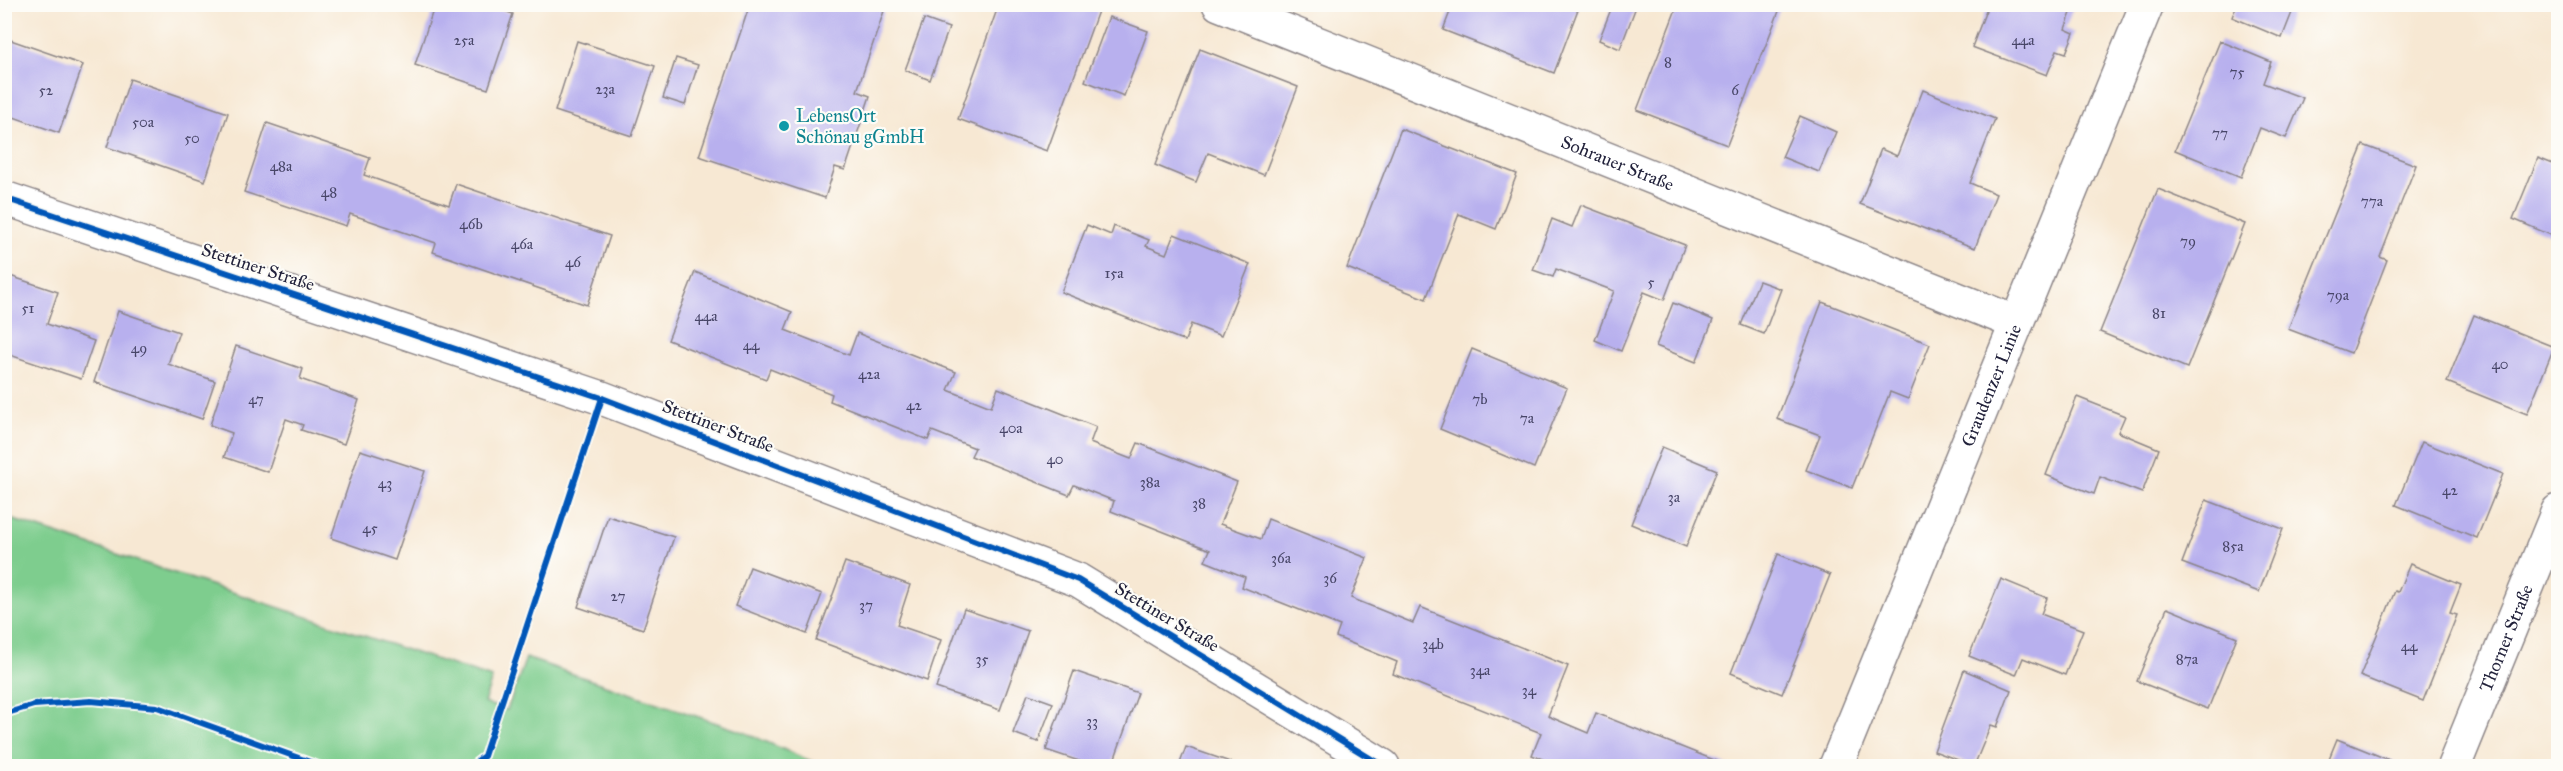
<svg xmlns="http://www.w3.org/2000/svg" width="2563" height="771" viewBox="0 0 2563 771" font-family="'IM FELL Great Primer',serif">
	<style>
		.green { fill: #7ecd8e; stroke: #507864; stroke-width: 1.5 }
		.building { fill: #b8b0ee }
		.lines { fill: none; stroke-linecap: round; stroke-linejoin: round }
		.minor-casing { stroke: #8c8587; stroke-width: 36 }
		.minor { stroke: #fff; stroke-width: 33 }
		.cycleway-casing { stroke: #fdfcf7; stroke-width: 10 }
		.cycleway { stroke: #0057b8; stroke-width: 6 }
		.culture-dot { fill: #0f9aa8; stroke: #fdfcf7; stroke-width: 2 }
		.labels { text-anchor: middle; stroke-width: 4.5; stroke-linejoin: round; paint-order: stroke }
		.number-label { font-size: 15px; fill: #484668 }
		.culture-label { font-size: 18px; fill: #0d838f; stroke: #fdfcf7; text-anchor: start }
		.street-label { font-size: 18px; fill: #22223b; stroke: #fdfcf7 }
	</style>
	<rect width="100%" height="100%" fill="#fdfcf7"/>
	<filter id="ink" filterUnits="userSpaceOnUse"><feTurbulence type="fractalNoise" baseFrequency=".0167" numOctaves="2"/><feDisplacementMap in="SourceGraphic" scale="12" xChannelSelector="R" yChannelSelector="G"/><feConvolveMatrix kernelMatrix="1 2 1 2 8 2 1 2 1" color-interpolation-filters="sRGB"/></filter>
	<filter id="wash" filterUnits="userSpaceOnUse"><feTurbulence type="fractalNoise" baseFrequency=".008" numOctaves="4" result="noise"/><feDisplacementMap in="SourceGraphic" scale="24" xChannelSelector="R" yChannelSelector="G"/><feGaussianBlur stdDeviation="1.35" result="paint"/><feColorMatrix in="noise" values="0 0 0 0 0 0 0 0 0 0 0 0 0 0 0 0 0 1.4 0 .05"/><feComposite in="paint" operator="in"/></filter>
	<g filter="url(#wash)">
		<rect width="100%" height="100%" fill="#f7e8d3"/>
		<path class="green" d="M5,517L492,678L484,703L507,710L526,658L746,733L822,766H5Z"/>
		<g id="blocks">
			<g class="building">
				<path d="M435,4H484L513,14L488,89L415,65Z"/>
				<path d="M750,4H866L884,11L857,91L870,96L845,170L835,167L825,198L699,156Z"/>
				<path d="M999,4H1079L1098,11L1047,151L958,119Z"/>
				<path d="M1453,4H1580L1554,73L1443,30Z"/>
				<path d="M1613,4H1637L1620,49L1599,40Z"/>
				<path d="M1678,4L1781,6L1727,145L1637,110Z"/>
				<path d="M2237,4H2279L2293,10L2282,38L2232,17Z"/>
				<path d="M1988,5H2074L2065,29L2074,33L2066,53L2057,50L2047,75L1972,47Z"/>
				<path d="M1109,17L1148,31L1124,96L1085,81Z"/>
				<path d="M924,19L949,28L930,80L905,70Z"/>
				<path d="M5,38L83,65L59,133L5,114Z"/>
				<path d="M577,41L655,66L632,136L555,111Z"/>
				<path d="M2220,41L2271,62L2263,83L2303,98L2286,138L2260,128L2241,177L2175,150Z"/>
				<path d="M1200,49L1298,87L1264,175L1208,153L1196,182L1155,165Z"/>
				<path d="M676,58L698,65L685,105L663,98Z"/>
				<path d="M130,79L228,113L205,181L107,147Z"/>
				<path d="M1923,90L1995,119L1970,183L1996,194L1975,248L1860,204L1881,149L1897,156Z"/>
				<path d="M1800,116L1836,132L1819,172L1782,157Z"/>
				<path d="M267,123L370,158L364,175L449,205L456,184L610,236L587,305L433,252L436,243L350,214L346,226L244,192Z"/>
				<path d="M1401,129L1517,174L1496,229L1459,214L1426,299L1347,268Z"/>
				<path d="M2363,145L2416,165L2380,257L2387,260L2351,353L2288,329Z"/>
				<path d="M2538,158L2558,166V238L2513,219Z"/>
				<path d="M2158,189L2245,224L2187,368L2100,332Z"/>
				<path d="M1581,205L1685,245L1664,300L1644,292L1621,351L1595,340L1614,291L1556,269L1553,277L1533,270L1552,219L1572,227Z"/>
				<path d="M1087,225L1111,235L1114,226L1149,240L1146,246L1166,254L1174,234L1250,264L1221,336L1191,324L1185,341L1061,292Z"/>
				<path d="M695,272L792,312L785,330L849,355L857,333L956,372L948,390L991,407L998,388L1096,427L1090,443L1131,459L1138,443L1237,482L1220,524L1261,539L1268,519L1367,558L1351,598L1413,623L1420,607L1568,666L1548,716L1588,733L1596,713L1729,766H1560L1532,755L1541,733L1393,674L1397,662L1336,637L1340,626L1242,587L1245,577L1205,561L1210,550L1111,511L1114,501L1074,485L1069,495L971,456L975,448L932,431L928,440L830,401L832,394L770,369L766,379L668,340Z"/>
				<path d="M4,274L58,292L47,324L94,341L81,379L4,353Z"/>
				<path d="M1759,281L1781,289L1764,334L1741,325Z"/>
				<path d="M1822,302L1930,344L1908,399L1890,392L1852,488L1806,470L1820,435L1777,419Z"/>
				<path d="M1673,303L1713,320L1696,362L1656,346Z"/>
				<path d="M118,311L179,332L168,364L215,381L202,419L94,382Z"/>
				<path d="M2474,315L2554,347L2527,414L2447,382Z"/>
				<path d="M236,346L303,369L300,379L359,400L344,444L301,430L303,425L286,419L268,472L224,457L232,433L210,425Z"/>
				<path d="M1472,349L1567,388L1534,468L1440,429Z"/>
				<path d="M2077,397L2125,416L2118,432L2159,449L2142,493L2100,477L2094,494L2046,475Z"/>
				<path d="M2422,442L2503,474L2477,538L2396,505Z"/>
				<path d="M1662,447L1717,470L1686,547L1631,524Z"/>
				<path d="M360,450L425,471L395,560L331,538Z"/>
				<path d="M2206,500L2283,529L2259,592L2182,563Z"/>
				<path d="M608,516L674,537L643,629L578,607Z"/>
				<path d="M1778,554L1830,575L1782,694L1731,673Z"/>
				<path d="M845,562L910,585L897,625L941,640L927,681L816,640Z"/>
				<path d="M2410,564L2461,585L2450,613L2457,615L2423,701L2360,676L2395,591L2398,592Z"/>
				<path d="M750,567L822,594L807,634L735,606Z"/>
				<path d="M2001,579L2047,598L2041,614L2083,630L2065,675L2023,658L2016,675L1969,656Z"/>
				<path d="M2167,608L2237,637L2208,709L2137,681Z"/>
				<path d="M964,609L1028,631L1000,710L936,688Z"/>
				<path d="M1964,670L2011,690L1997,727L1991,725L1974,766L1934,751Z"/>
				<path d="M1074,671L1138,693L1112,766H1094L1046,750Z"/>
				<path d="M1028,694L1053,703L1038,742L1013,733Z"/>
				<path d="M2337,739L2399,764L2398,766H2326Z"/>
				<path d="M1186,747L1242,766H1179Z"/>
			</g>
		</g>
	</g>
	<g filter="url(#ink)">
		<use href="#blocks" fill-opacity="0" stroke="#8c8587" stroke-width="1.5"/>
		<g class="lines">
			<defs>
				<g id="minor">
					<path id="s1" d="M1219,4L2017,323"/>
					<path d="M4,198L602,398L1078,580L1383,766"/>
					<path id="s2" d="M1836,766L2147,4"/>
					<path id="s3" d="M2454,766L2558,511"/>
				</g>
			</defs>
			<use href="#minor" class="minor-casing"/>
			<use href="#minor" class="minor"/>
			<defs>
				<g id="cycleway">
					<path d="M4,198L602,398L1078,580L1383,766"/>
					<path d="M4,714L34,705L91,701L157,707L321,766"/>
					<path d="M471,766L484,756L602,398"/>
				</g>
			</defs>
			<use href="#cycleway" class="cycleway-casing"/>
			<use href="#cycleway" class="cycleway"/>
		</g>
	</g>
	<circle class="culture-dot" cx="784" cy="126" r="6"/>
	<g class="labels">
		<g class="number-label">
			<text x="464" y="45">25a</text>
			<text x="2023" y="45">44a</text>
			<text x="1668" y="67">8</text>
			<text x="2237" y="77">75</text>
			<text x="605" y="94">23a</text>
			<text x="46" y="95">52</text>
			<text x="1735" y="95">6</text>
			<text x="143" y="127">50a</text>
			<text x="2220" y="138">77</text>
			<text x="192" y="143">50</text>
			<text x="281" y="171">48a</text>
			<text x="329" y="197">48</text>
			<text x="2372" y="206">77a</text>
			<text x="471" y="229">46b</text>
			<text x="2188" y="246">79</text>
			<text x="522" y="249">46a</text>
			<text x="573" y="267">46</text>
			<text x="1114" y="278">15a</text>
			<text x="1651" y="287">5</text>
			<text x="2338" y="300">79a</text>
			<text x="28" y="313">51</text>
			<text x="2159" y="318">81</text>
			<text x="706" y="321">44a</text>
			<text x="751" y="350">44</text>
			<text x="139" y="353">49</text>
			<text x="2500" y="369">40</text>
			<text x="869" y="379">42a</text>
			<text x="256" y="404">47</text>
			<text x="1480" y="404">7b</text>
			<text x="914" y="410">42</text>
			<text x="1527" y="423">7a</text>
			<text x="1011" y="433">40a</text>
			<text x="1055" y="464">40</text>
			<text x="1150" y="487">38a</text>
			<text x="385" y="488">43</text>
			<text x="2450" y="495">42</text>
			<text x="1674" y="502">3a</text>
			<text x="1199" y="508">38</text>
			<text x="370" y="533">45</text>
			<text x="2233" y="551">85a</text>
			<text x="1281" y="563">36a</text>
			<text x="1330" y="583">36</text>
			<text x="618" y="601">27</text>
			<text x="866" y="610">37</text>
			<text x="1433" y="649">34b</text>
			<text x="2409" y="651">44</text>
			<text x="982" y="664">35</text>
			<text x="2187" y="664">87a</text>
			<text x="1480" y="675">34a</text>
			<text x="1529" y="695">34</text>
			<text x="1092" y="726">33</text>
		</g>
		<g class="culture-label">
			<text x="796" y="122">LebensOrt<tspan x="796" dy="21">Schönau gGmbH</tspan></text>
		</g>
		<g class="street-label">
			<text dy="6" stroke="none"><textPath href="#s1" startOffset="429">Sohrauer Straße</textPath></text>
			<text transform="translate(258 267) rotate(18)" y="6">Stettiner Straße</text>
			<text dy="6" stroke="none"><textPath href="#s2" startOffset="411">Graudenzer Linie</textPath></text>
			<text transform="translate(718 426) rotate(21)" y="6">Stettiner Straße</text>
			<text transform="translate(1167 617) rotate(31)" y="6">Stettiner Straße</text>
			<text dy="6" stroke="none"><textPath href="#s3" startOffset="138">Thorner Straße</textPath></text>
		</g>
	</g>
	<rect width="2563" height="771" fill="none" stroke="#fdfcf7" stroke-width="24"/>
</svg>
